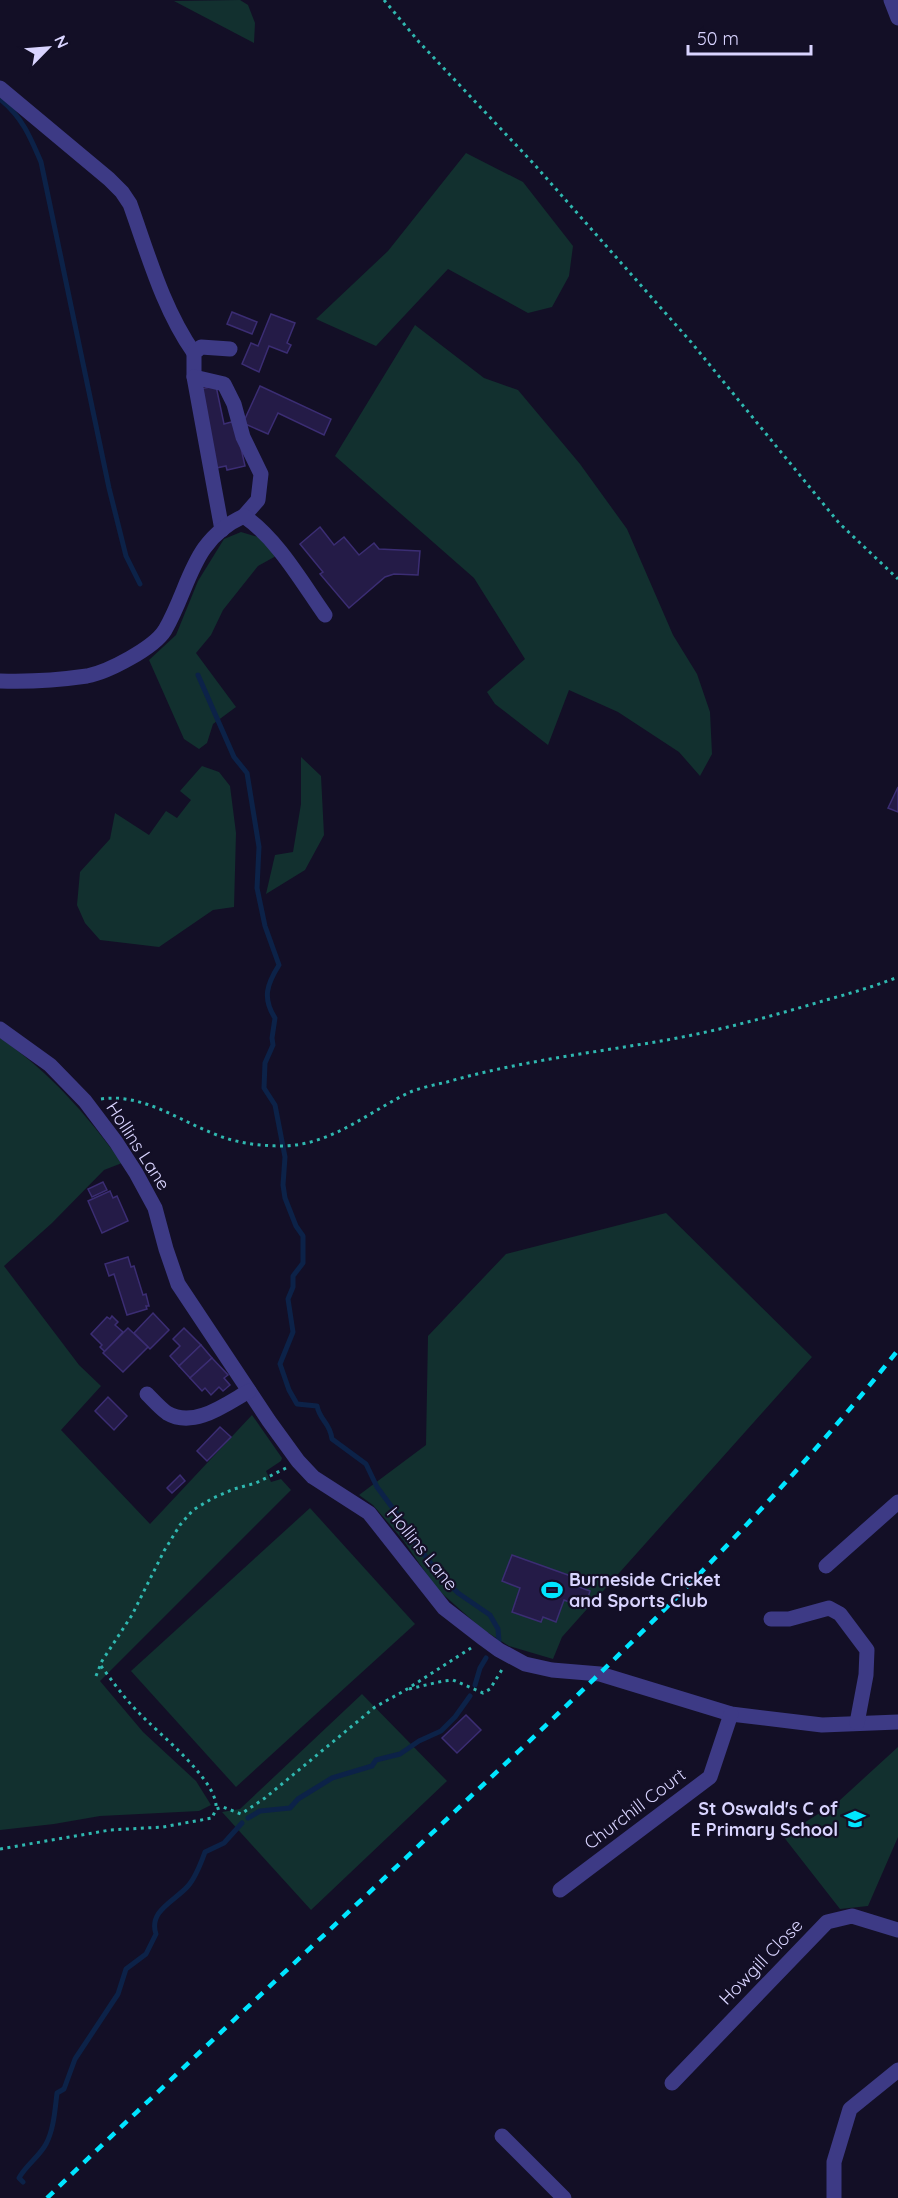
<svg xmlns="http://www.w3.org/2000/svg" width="898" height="2198" viewBox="0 0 898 2198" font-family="Quicksand,sans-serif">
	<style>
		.green { fill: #12302f }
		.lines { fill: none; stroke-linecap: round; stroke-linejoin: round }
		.stream { stroke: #0c2248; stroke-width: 5 }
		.building { fill: #241b47; stroke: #3b2d73; stroke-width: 1.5 }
		.path { stroke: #2fb8b0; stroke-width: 3; stroke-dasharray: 3 4.5; stroke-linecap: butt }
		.minor { stroke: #3d3a85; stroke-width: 15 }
		.rail { stroke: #00e5ff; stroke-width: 4.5; stroke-dasharray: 9 8; stroke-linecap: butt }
		.labels { text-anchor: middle; stroke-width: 4.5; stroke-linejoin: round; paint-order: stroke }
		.street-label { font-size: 18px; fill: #d9d4ff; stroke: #130f26 }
		.poi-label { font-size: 18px; font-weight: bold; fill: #d9d4ff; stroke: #130f26; text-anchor: start }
	</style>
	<rect width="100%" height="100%" fill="#130f26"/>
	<g class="green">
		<path d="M240,0L248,5L255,23L254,43L174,1Z"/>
		<path d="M466,153L523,182L573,246L569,276L552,307L528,313L448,269L376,346L316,319L388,251Z"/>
		<path d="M415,325L484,378L518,390L580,464L627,529L673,635L697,674L710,712L712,754L700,776L679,752L618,712L569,690L548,745L495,704L487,692L525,659L474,578L335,456Z"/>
		<path d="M241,532L258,537L276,556L258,566L223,610L211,635L196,653L236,707L213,724L207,743L199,749L184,739L149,660L176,635L198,581L224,539Z"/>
		<path d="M301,757L321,776L324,835L305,870L266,894L275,855L293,852L301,804Z"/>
		<path d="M202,766L219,772L230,786L236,833L234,907L213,910L159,947L100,940L85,923L77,905L80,872L110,839L115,813L149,835L166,811L177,818L191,800L180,791Z"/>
		<path d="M0,1038C49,1071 87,1115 122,1163L104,1170L52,1223L4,1266L79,1365L101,1386L61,1430L150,1524L252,1415L282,1458L281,1461L266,1471L271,1482L281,1479L291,1490L100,1681L143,1732L196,1781L211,1805L199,1811L100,1816L54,1824L0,1830Z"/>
		<path d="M666,1213L812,1357L562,1637L553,1659L509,1646L482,1629L437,1589L403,1540L373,1505L359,1495L426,1445L428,1336L506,1254Z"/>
		<path d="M310,1508L415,1624L236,1787L131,1671Z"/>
		<path d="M362,1694L447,1781L311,1910L222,1812L240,1809Z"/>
		<path d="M898,1747V1837L868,1906L840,1909L783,1836L839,1801Z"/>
	</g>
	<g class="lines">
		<g class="stream">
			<path d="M0,99C22,117 30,136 41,162L109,488L126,556L140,584"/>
			<path d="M198,675L234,757L247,773L259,847L257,888L265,926L279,965C267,984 262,998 275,1018L272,1038L273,1045L265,1063L264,1088L275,1105L285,1157L283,1185L285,1198L296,1226L303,1236V1263L293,1276V1287L288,1299L293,1332L280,1364L289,1390L297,1404L317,1406C320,1421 330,1422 332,1439L366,1464L377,1487L409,1530L413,1540L440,1575L458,1593L490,1615L498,1629L499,1641"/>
			<path d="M475,1685L480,1668L486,1658"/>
			<path d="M248,1818L260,1811L290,1808L298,1799L332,1778L372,1766L376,1760L400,1754L419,1741L441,1731L455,1717L470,1696"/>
			<path d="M23,2182L19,2178C26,2165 39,2157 46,2144C54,2129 55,2109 57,2093L64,2089L75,2059L118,1994L126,1969L146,1954L156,1934C148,1911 175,1901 188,1886C196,1877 201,1863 205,1852L224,1843L242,1823"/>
		</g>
	</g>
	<g class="building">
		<path d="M232,312L257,322L252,334L227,324Z"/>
		<path d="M271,314L295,323L287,343L291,345L287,353L269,346L259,372L242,364L251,343L258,346Z"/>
		<path d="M216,386L224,424L235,421L245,466L227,470L226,466L216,468L199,389Z"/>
		<path d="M260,386L331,419L324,435L278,413L268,434L243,423Z"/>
		<path d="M320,527L334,545L344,537L359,555L374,543L379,549L420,551L418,575L394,574L385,577L349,608L320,574L323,572L300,544Z"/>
		<path d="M898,787V812L888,808Z"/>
		<path d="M103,1182L107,1190L92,1197L88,1189Z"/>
		<path d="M110,1191L113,1198L117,1196L128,1221L102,1233L88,1201Z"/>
		<path d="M128,1257L131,1267L134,1266L143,1295L146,1294L149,1306H146L147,1309L127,1315L114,1274L109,1276L105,1264Z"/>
		<path d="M153,1313L169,1330L150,1349L134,1333Z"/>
		<path d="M112,1316L118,1322L115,1325L123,1332L105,1352L100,1347L102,1345L91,1334L107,1317L110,1319Z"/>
		<path d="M128,1328L148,1347L123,1372L103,1353Z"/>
		<path d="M184,1328L201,1345L179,1366L170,1356L180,1346L173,1339Z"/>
		<path d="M201,1345L212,1358L190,1378L179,1366Z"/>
		<path d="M212,1358L228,1375L224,1378L230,1385L223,1391L219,1387L211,1395L205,1388L202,1391L190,1378Z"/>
		<path d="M108,1397L127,1416L114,1430L95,1411Z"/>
		<path d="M220,1427L231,1437L207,1461L197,1451Z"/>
		<path d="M180,1475L185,1481L172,1493L167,1488Z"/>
		<path d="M512,1555L582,1580L579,1587L590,1591L585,1608L564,1600L556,1622L543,1617L541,1622L512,1612L520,1588L502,1581Z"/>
		<path d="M466,1715L481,1730L457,1753L442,1738Z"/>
	</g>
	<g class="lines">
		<g class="path">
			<path d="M384,0L419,42L533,163L691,342L839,523L898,579"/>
			<path d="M101,1099C141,1093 177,1119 212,1133C235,1143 259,1146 283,1146C331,1145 367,1113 408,1093C419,1088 434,1085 447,1082C516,1062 590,1053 661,1041C713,1032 765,1018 816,1003C843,995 871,988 898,977"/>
			<path d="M101,1666C113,1682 125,1699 139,1713C158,1733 219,1781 216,1809"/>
			<path d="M96,1676L102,1661L132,1615L164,1551L180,1525L193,1510L213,1498L234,1489L256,1483L286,1468"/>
			<path d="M409,1689L443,1681L453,1680L483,1693L490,1689L503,1668"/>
			<path d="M0,1849L110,1830L163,1827L212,1818L216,1809L223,1807L241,1814L265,1798L375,1707L404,1691L471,1648"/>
		</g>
		<g class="minor">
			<path d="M891,0L898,18"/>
			<path d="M0,88L109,179L122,192L130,204C148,254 163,309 194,353"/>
			<path d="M194,377V353L201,347L230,349"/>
			<path d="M222,530L194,377L224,384L234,404L243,437L261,474L258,500L244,516"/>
			<path d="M0,681C28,682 59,680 87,676C108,672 154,648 165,630C191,585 191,540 244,516C278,540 301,581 325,615"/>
			<path d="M0,1029L50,1065L85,1101L116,1142L136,1173L155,1208L166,1249L178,1284L269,1421L298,1461L313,1477L369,1513L444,1608L484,1639L499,1650L525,1664L552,1670L600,1674L731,1714L822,1725L898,1722"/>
			<path d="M147,1394C153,1400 160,1408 167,1413C194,1429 226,1404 249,1391"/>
			<path d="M826,1566L898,1502"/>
			<path d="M771,1619H789L829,1608L840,1614L867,1650L866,1675L857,1723"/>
			<path d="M560,1890L710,1777L731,1714"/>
			<path d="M672,2083L827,1922L852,1916L898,1930"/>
			<path d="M502,2136L564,2198"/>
			<path d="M834,2198V2162L850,2109L898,2070"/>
		</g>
		<path class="rail" d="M47,2198C186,2064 328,1932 468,1799C619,1657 769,1513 898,1350"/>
	</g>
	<defs>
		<symbol id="stadium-bare" viewBox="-9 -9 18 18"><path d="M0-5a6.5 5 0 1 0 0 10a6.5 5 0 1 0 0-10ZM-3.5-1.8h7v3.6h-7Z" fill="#00e5ff" stroke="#130f26" stroke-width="2.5" paint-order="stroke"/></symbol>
		<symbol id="school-bare" viewBox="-9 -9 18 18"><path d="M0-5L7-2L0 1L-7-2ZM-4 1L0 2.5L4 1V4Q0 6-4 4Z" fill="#00e5ff" stroke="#130f26" stroke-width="2.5" paint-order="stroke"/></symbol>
	</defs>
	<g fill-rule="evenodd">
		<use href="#stadium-bare" x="537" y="1575" width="30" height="30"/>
		<use href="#school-bare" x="840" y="1804" width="30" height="30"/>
	</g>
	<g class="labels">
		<g class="street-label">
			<text transform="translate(138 1146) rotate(57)" y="6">Hollins Lane</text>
			<text transform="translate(422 1549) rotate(51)" y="6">Hollins Lane</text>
			<text transform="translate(635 1809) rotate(-37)" y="6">Churchill Court</text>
			<text transform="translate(761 1962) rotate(-46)" y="6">Howgill Close</text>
		</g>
		<g class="poi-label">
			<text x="569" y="1586">Burneside Cricket<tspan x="569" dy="21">and Sports Club</tspan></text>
			<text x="838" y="1815" text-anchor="end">St Oswald's C of<tspan x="838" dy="21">E Primary School</tspan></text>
		</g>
	</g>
	<g transform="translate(48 48) rotate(65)" stroke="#130f26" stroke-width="4.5" paint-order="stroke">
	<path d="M0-4.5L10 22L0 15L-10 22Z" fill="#d9d4ff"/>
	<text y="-9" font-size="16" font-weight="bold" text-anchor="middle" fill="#d9d4ff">N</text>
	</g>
	<path d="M688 45v9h123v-9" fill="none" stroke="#d9d4ff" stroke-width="3"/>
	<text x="697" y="45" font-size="18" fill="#d9d4ff" stroke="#130f26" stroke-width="4.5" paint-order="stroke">50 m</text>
</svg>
